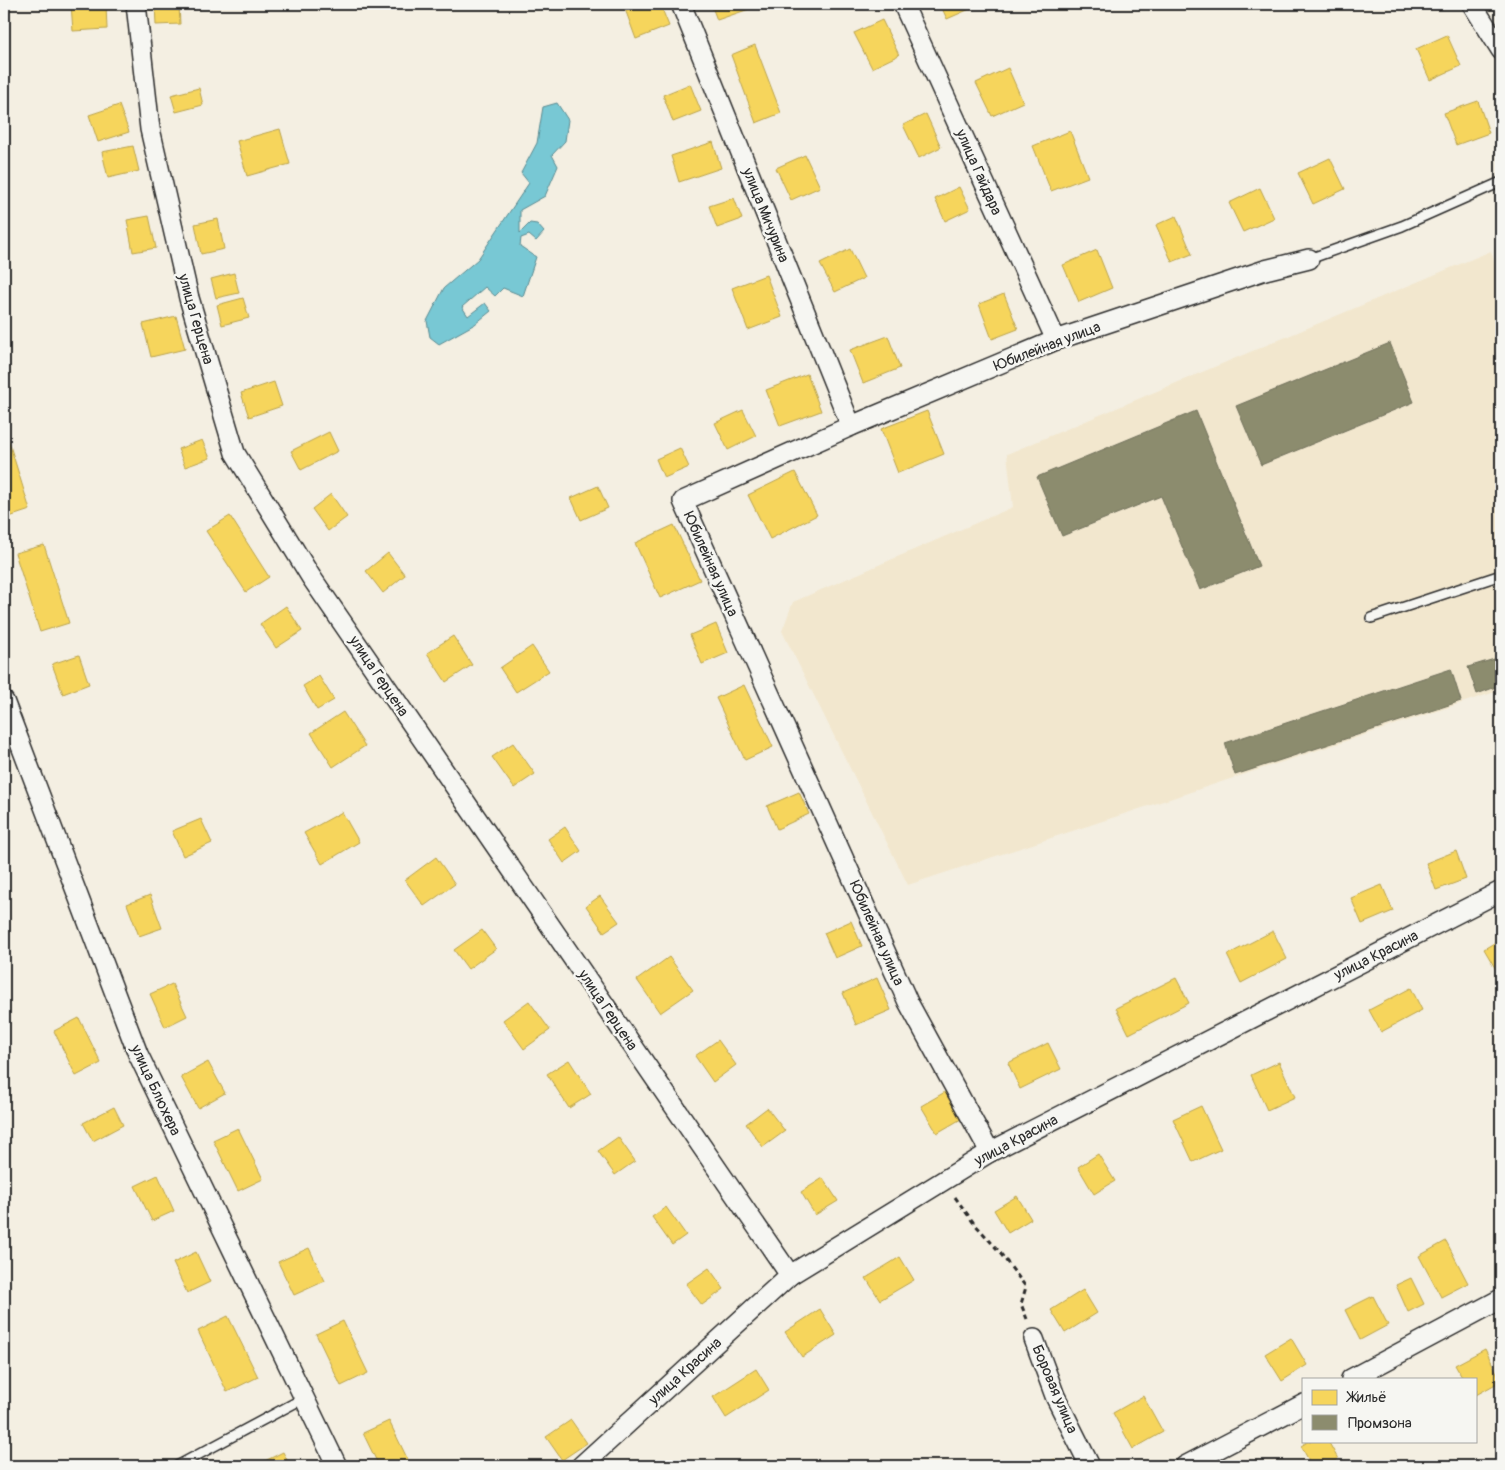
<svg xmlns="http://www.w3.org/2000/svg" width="1505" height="1470" viewBox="0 0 1505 1470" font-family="Pangolin,sans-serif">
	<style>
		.built { fill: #f2e7ce }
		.water { fill: #78c8d4; stroke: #598990 }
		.homes { fill: #f6d55c; stroke: #b9a24d }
		.industry { fill: #8c8c6e; stroke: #6f6f5a }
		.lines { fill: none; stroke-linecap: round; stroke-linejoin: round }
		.service-casing { stroke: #2b2b2b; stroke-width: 12 }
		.minor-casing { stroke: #2b2b2b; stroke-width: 22 }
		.path { stroke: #2b2b2b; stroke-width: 3; stroke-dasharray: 5 4; stroke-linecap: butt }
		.service { stroke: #f6f6f2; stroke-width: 9 }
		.minor { stroke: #f6f6f2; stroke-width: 19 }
		.labels { text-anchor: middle; stroke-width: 5; stroke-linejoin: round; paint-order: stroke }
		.street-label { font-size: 15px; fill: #2b2b2b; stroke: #f6f6f2 }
	</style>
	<rect width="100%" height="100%" fill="#f4efe2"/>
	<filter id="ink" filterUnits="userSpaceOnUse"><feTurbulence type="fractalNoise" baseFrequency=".02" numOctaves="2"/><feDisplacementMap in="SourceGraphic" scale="10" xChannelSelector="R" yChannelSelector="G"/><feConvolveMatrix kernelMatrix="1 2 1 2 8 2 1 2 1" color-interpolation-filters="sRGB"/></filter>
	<g filter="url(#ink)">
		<path class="built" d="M1491,251L1501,283V690L908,885L782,631L793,602L1013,507L1007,454Z"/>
		<path class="water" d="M557,103L568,120L565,141L552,155L558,166L545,196L520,210V233L530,223L537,224L544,232L536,241L529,235L521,238L520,246L536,257L523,296L503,288L495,296L485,287L462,307L468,316L485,303L491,311L475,324L439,344L430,337L427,321L444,288L478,259L529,183L521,173L537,143L543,107Z"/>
		<g class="homes">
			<path d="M71,4H106L107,29L73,31Z"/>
			<path d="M155,4H179L180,24L156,25Z"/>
			<path d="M638,4H660L669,26L636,39L625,9Z"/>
			<path d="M711,4H758V6L717,20Z"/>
			<path d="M940,4H981L947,19Z"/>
			<path d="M882,20L899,55L872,68L854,33Z"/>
			<path d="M1447,35L1461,66L1430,80L1416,49Z"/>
			<path d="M755,45L781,113L756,123L731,55Z"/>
			<path d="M1008,68L1023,102L992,116L976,83Z"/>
			<path d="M690,84L701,111L673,122L663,95Z"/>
			<path d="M199,88L203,105L176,112L171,95Z"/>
			<path d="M1478,101L1489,133L1456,145L1444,113Z"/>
			<path d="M119,105L129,132L98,142L89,115Z"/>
			<path d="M926,114L941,147L919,158L903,125Z"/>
			<path d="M280,129L290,164L247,176L237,141Z"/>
			<path d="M1070,131L1088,177L1051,191L1033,146Z"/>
			<path d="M713,142L721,168L679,182L671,156Z"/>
			<path d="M133,146L139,171L108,178L102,152Z"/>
			<path d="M805,155L820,187L791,200L776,168Z"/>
			<path d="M1330,158L1345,189L1313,204L1298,173Z"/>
			<path d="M959,187L970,209L945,221L935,199Z"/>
			<path d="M1260,188L1274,218L1243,232L1229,203Z"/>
			<path d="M734,198L742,219L717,228L709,206Z"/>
			<path d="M149,216L156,248L133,252L127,220Z"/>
			<path d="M1176,216L1192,254L1172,262L1156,225Z"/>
			<path d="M218,219L224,249L201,254L195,224Z"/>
			<path d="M850,249L864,278L835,292L820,264Z"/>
			<path d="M1097,250L1112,288L1079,302L1063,265Z"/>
			<path d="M234,273L239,293L216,298L211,279Z"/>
			<path d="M766,275L782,317L748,330L732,288Z"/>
			<path d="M1004,294L1018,329L992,339L979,304Z"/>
			<path d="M243,298L249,318L222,325L217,305Z"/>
			<path d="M176,316L185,349L151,357L143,324Z"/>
			<path d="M888,336L900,368L863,383L850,350Z"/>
			<path d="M807,374L821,411L780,426L766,390Z"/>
			<path d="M274,382L282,406L249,417L241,393Z"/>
			<path d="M743,410L756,436L728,450L715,423Z"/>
			<path d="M927,411L944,454L898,473L881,429Z"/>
			<path d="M329,432L338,451L301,470L291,451Z"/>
			<path d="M8,439L30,510L6,518L4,512V440Z"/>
			<path d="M202,440L210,458L185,467L178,449Z"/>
			<path d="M680,448L689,467L664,478L656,459Z"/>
			<path d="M795,472L817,515L770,539L748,495Z"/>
			<path d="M598,486L608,508L581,520L571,498Z"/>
			<path d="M331,494L347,517L328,531L312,509Z"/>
			<path d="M230,516L269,577L246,592L206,531Z"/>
			<path d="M674,525L700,580L660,598L635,543Z"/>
			<path d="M44,545L69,623L40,632L15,553Z"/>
			<path d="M388,553L405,575L383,593L366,571Z"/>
			<path d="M286,606L302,631L276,648L260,624Z"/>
			<path d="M716,624L728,653L702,664L690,635Z"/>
			<path d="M453,636L472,665L446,682L427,653Z"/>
			<path d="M532,646L549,671L516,692L500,668Z"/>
			<path d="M79,655L89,684L63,694L52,664Z"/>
			<path d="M319,676L334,700L317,710L303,686Z"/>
			<path d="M744,685L773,747L745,760L716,698Z"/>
			<path d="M343,712L365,746L333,767L311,733Z"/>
			<path d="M513,743L535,774L514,788L492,757Z"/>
			<path d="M799,792L809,814L777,829L767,806Z"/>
			<path d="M342,812L359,842L322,864L304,833Z"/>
			<path d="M201,819L212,843L183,856L172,831Z"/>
			<path d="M565,827L581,851L564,863L548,839Z"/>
			<path d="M1456,851L1466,879L1436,890L1426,863Z"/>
			<path d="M436,857L455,884L424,906L405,880Z"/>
			<path d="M1382,885L1393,911L1362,924L1351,898Z"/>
			<path d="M150,895L162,928L139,936L127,904Z"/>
			<path d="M600,896L619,922L604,932L586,906Z"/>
			<path d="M851,921L862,946L835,958L824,933Z"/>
			<path d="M482,930L496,949L468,969L454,950Z"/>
			<path d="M1273,931L1287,959L1241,983L1227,955Z"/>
			<path d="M1501,939V978L1484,949Z"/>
			<path d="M669,957L693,990L660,1013L637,980Z"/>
			<path d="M877,978L891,1010L856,1025L843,993Z"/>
			<path d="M1176,978L1189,1003L1129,1034L1116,1008Z"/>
			<path d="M172,984L187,1016L165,1027L150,994Z"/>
			<path d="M1411,988L1422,1010L1381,1032L1369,1010Z"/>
			<path d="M529,1001L550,1030L524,1049L503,1020Z"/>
			<path d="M79,1018L101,1063L76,1076L54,1031Z"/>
			<path d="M718,1040L736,1065L713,1082L695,1056Z"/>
			<path d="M1048,1043L1061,1069L1020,1089L1008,1063Z"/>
			<path d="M569,1060L591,1094L569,1108L547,1074Z"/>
			<path d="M208,1062L225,1093L198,1108L181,1077Z"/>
			<path d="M1279,1062L1295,1097L1267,1110L1251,1075Z"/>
			<path d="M945,1092L961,1119L937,1133L921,1106Z"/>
			<path d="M1201,1106L1221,1149L1193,1162L1173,1119Z"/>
			<path d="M114,1107L123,1125L93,1141L83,1123Z"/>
			<path d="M767,1108L785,1131L763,1147L746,1124Z"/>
			<path d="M238,1128L263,1179L238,1191L213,1140Z"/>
			<path d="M618,1137L635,1161L615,1175L598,1151Z"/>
			<path d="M1098,1154L1115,1181L1094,1194L1078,1167Z"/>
			<path d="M158,1175L174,1211L152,1221L135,1186Z"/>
			<path d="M823,1178L838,1201L815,1215L801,1192Z"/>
			<path d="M1017,1196L1031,1219L1008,1233L994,1210Z"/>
			<path d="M666,1207L686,1235L672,1245L652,1217Z"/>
			<path d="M1446,1241L1468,1283L1441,1297L1419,1256Z"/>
			<path d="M309,1248L325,1281L294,1295L278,1262Z"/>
			<path d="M196,1252L210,1282L187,1293L173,1263Z"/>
			<path d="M900,1257L914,1280L880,1300L866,1278Z"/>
			<path d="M709,1268L724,1289L702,1305L686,1284Z"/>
			<path d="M1411,1278L1424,1304L1408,1312L1396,1285Z"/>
			<path d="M1083,1290L1097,1313L1065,1333L1051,1310Z"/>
			<path d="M1373,1296L1388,1325L1360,1340L1345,1310Z"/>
			<path d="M820,1309L836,1335L802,1357L785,1332Z"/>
			<path d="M228,1316L258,1377L227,1392L198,1331Z"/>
			<path d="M343,1321L368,1373L341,1386L316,1334Z"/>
			<path d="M1291,1338L1307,1365L1282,1381L1265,1354Z"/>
			<path d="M1485,1349L1501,1381L1476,1395V1379H1463L1455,1365Z"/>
			<path d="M756,1369L769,1390L726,1418L713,1397Z"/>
			<path d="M1143,1396L1163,1432L1133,1449L1113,1413Z"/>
			<path d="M571,1420L587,1443L562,1460L546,1437Z"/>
			<path d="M389,1421L408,1460L395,1466H379L363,1433Z"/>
			<path d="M1309,1441H1328L1338,1459L1323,1466H1312L1301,1446Z"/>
			<path d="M283,1452L290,1466H255Z"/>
			<path d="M1055,1459L1058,1466H1037Z"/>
		</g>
		<g class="industry">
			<path d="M1390,343L1414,402L1261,465L1236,406Z"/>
			<path d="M1196,411L1259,566L1200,590L1161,496L1062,536L1037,477Z"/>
			<path d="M1501,657V685L1477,694L1468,667Z"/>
			<path d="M1451,669L1461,701L1235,775L1225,743Z"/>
		</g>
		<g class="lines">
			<defs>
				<g id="service">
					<path d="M1309,259L1402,226L1501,182"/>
					<path d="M1371,618L1501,575"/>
					<path d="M177,1466L304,1398"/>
				</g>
				<g id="minor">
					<path d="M136,4L150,129L189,298L235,453L311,577L790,1275"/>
					<path d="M681,4L851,426"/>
					<path d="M903,4L1056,340"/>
					<path d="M1472,4L1501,50"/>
					<path d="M4,701L138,1054L337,1466"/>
					<path d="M990,1152L908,1002L683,501L851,426L1056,340L1265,270L1309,259"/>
					<path d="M1034,1339L1055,1396L1090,1466"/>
					<path d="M1351,1379L1501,1299"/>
					<path d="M581,1466L790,1275L990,1152L1501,891"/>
					<path d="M1185,1466L1304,1404"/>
				</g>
			</defs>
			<use href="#service" class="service-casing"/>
			<use href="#minor" class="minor-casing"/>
			<path class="path" d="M955,1197L973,1222L997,1249L1026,1287L1021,1304L1027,1319"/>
			<use href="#service" class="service"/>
			<use href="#minor" class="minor"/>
		</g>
	</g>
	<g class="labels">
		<g class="street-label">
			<text transform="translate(979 172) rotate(66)" y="5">улица Гайдара</text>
			<text transform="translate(766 215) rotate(68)" y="5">улица Мичурина</text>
			<text transform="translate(196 319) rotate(74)" y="5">улица Герцена</text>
			<text transform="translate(1047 346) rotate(-21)" y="5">Юбилейная улица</text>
			<text transform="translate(711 564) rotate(66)" y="5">Юбилейная улица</text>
			<text transform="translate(379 676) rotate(56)" y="5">улица Герцена</text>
			<text transform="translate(877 933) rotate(66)" y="5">Юбилейная улица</text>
			<text transform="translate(1376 955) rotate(-27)" y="5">улица Красина</text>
			<text transform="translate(608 1010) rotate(56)" y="5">улица Герцена</text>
			<text transform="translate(156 1090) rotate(65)" y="5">улица Блюхера</text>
			<text transform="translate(1016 1140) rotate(-28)" y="5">улица Красина</text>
			<text transform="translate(685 1371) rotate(-42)" y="5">улица Красина</text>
			<text transform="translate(1055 1389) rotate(67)" y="5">Боровая улица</text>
		</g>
	</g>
	<rect width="1505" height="1470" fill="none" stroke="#f6f6f2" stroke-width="20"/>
	<rect x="10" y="10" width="1485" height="1450" fill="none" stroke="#2b2b2b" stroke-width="2" filter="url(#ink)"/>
	<rect x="1302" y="1378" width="175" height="65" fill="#f6f6f2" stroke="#a5a5a2"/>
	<rect x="1312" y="1390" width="25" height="15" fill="#f6d55c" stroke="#a5a5a2"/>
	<text x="1348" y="1402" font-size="15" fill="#2b2b2b">Жильё</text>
	<rect x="1312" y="1415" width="25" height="15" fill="#8c8c6e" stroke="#a5a5a2"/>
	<text x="1348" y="1428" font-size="15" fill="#2b2b2b">Промзона</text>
</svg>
